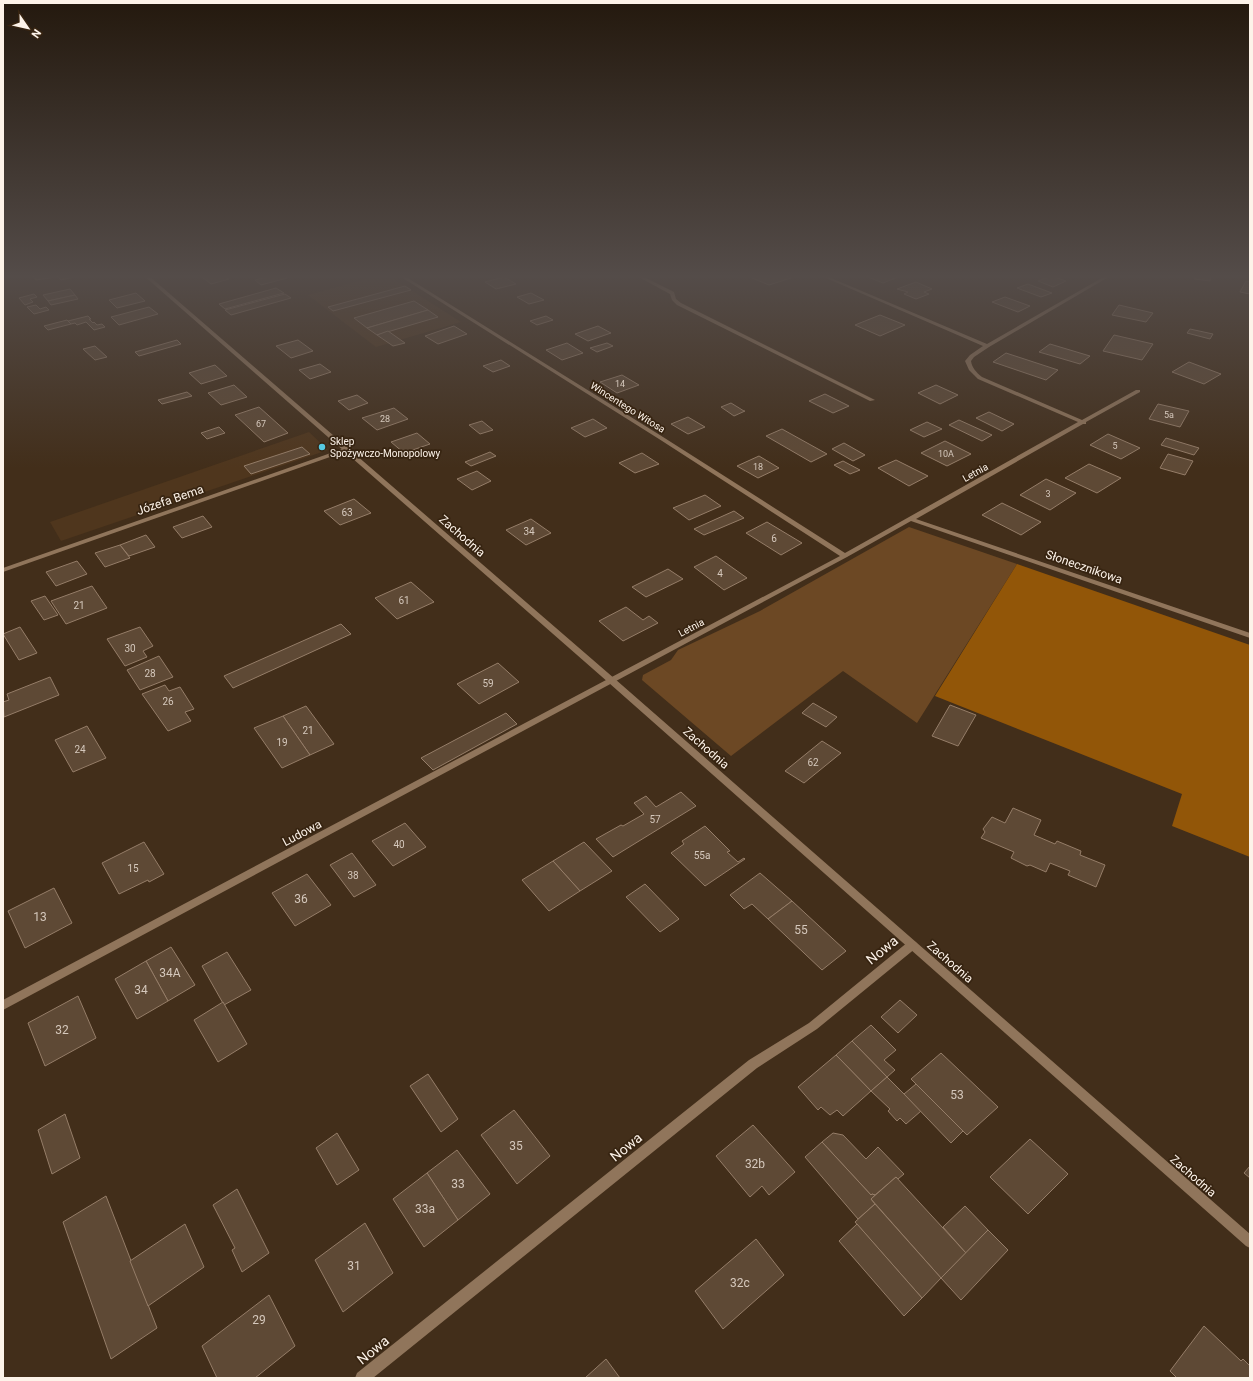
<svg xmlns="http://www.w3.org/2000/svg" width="1253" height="1381" viewBox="0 0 1253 1381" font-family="Roboto,sans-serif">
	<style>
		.built { fill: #4f361d }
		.green { fill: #6c4824 }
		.forest { fill: #925608 }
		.building { fill: #5e4935; stroke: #957d68 }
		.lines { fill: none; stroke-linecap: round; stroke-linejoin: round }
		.minor { fill: #90755b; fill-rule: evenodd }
		.tertiary { fill: #90755b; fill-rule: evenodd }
		.poi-dot { fill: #56c9e1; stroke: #372411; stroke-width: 1.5 }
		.labels { text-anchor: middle; stroke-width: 3.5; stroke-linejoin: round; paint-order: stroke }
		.far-number-label { font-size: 9px; fill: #d5c8bc }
		.far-street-label { font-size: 10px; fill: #fdf3e9; stroke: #372411 }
		.far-poi-label { font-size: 10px; fill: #fdf3e9; stroke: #372411; text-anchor: start }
		.number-label { font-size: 10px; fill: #d5c8bc }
		.street-label { font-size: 12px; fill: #fdf3e9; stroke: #372411 }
		.near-number-label { font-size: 12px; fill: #d5c8bc }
		.near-street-label { font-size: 14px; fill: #fdf3e9; stroke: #372411 }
	</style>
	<rect width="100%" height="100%" fill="#422e1a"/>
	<g class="built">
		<path d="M381,275H387L461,322L376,347L308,295Z"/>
		<path d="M309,432L328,450L61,541L50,522Z"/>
	</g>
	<path class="green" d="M909,527L1017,564L917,723L843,671L731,756L642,680L643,675L671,660L678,650L760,611Z"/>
	<path class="forest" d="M1017,564L1250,645V857L1172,826L1182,794L935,696Z"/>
	<g class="building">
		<path d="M40,275H54L56,277L36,280L33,276Z"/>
		<path d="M56,275H82L61,280Z"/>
		<path d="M211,275H223L229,279L211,284L202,277Z"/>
		<path d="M275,275H283L287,278L261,285L255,280Z"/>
		<path d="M756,275H784L791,278L769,285L752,278L758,276Z"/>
		<path d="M863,275H892L898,277L883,283Z"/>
		<path d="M1195,275H1211L1210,281L1194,279Z"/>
		<path d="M1051,276L1066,281L1053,287L1038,281Z"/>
		<path d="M504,277L516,284L496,289L485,282Z"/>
		<path d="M1246,281L1250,282V294L1240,292Z"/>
		<path d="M916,282L932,289L924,292L929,294L916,299L904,294L908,292L897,289Z"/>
		<path d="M1028,284L1052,293L1041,297L1017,288Z"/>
		<path d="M405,286L411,290L333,311L328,307Z"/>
		<path d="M276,288L284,293L225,309L219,304Z"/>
		<path d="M70,289L75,295L48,301L43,295Z"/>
		<path d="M136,293L145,301L117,308L109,300Z"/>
		<path d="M531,293L544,300L529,304L517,297Z"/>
		<path d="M34,294L37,297L30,299L33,302L25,305L19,298Z"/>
		<path d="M285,294L291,298L231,315L225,310Z"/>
		<path d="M75,295L78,299L51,305L48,301Z"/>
		<path d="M1005,297L1030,306L1018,312L992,302Z"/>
		<path d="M414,301L428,310L367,328L354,318Z"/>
		<path d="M36,305L40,309L46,307L49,310L34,314L27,307Z"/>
		<path d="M1119,305L1153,313L1146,322L1112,315Z"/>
		<path d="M149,307L158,314L119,325L111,317Z"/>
		<path d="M428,310L438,317L377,335L367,328Z"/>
		<path d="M880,315L905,325L880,336L855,325Z"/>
		<path d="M88,316L91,319H89L93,323L94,322L97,325L102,324L105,327L94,330L86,322L77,325L75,323L71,324L68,321Z"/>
		<path d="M546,316L553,320L537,325L530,321Z"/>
		<path d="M67,320L71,324L48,330L44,326Z"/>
		<path d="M454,326L467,334L438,344L425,336Z"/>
		<path d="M598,326L611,333L588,341L575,334Z"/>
		<path d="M1190,329L1213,334L1210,339L1187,333Z"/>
		<path d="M388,331L405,343L393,346L377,335Z"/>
		<path d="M1114,335L1153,344L1142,360L1103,351Z"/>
		<path d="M177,340L181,344L139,356L135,352Z"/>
		<path d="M298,340L313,351L291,358L276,346Z"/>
		<path d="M567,343L583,353L562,360L546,350Z"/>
		<path d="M607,343L613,346L597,352L590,348Z"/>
		<path d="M1050,344L1090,356L1080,364L1039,352Z"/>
		<path d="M95,346L107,357L95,360L83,349Z"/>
		<path d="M1006,353L1058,370L1046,380L993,362Z"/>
		<path d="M501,360L510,366L493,372L483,366Z"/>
		<path d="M1189,362L1221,374L1204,384L1172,372Z"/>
		<path d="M320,364L331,372L310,379L299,370Z"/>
		<path d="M215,365L227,376L201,384L189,373Z"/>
		<path d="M622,375L639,385L617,393L600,382Z"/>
		<path d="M234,385L247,397L221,405L208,393Z"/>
		<path d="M936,385L958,395L940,404L918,393Z"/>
		<path d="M187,392L192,396L162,404L158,400Z"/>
		<path d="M825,394L849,406L833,413L809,401Z"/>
		<path d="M357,395L368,403L349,410L338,401Z"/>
		<path d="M731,403L744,411H745L734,416L721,407Z"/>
		<path d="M1158,404L1189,411L1180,427L1149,419Z"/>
		<path d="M259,407L288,433L264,442L235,415Z"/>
		<path d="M394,408L408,419L377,430L362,418Z"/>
		<path d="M989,412L1014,424L1002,431L976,418Z"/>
		<path d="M688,417L705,427L688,434L671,424Z"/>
		<path d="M593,419L607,428L585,437L571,428Z"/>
		<path d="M959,420L992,435L982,441L949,425Z"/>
		<path d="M482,421L493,430L480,434L469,425Z"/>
		<path d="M927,422L942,429L924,437L910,430Z"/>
		<path d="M219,427L225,433L207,439L201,433Z"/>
		<path d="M782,429L827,454L811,462L766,436Z"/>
		<path d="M417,433L430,444L404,453L391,442Z"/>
		<path d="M1108,434L1140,448L1121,459L1090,445Z"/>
		<path d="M1166,438L1199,448L1194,455L1161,445Z"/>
		<path d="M945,441L971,454L947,466L921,453Z"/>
		<path d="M844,443L865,455L853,461L832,449Z"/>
		<path d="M302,447L310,454L251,474L244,466Z"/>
		<path d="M490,452L496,456L471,466L465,462Z"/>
		<path d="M642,453L659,464L635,473L619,463Z"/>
		<path d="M1168,454L1193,461L1185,475L1160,468Z"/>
		<path d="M759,456L779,468L758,478L737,466Z"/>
		<path d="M896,460L928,476L909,486L878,468Z"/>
		<path d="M843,461L860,470L850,474L834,465Z"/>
		<path d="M1089,464L1121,478L1097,493L1065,478Z"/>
		<path d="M477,471L491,481L472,490L457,479Z"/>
		<path d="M1046,479L1076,493L1050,510L1020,495Z"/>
		<path d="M705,495L721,506L689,520L673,508Z"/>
		<path d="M354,499L371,513L340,525L324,511Z"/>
		<path d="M1002,503L1041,522L1021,535L982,515Z"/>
		<path d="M734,511L744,518L704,535L694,529Z"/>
		<path d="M203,516L212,527L182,538L173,527Z"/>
		<path d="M531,519L551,533L526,545L506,530Z"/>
		<path d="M767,522L802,543L781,555L746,533Z"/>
		<path d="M146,535L155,547L129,556L120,545Z"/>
		<path d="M120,545L130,558L105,567L95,553Z"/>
		<path d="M716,556L747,578L724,590L694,567Z"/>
		<path d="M77,561L87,574L56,586L46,572Z"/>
		<path d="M668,569L683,579L646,597L632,587Z"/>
		<path d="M411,582L434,602L397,619L375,598Z"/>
		<path d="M92,586L107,608L66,624L51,601Z"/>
		<path d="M45,596L58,615L44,620L31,601Z"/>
		<path d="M626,607L643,620L649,616L658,623L623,641L599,621Z"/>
		<path d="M341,624L351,634L233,688L224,676Z"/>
		<path d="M20,627L37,653L19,660L3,634Z"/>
		<path d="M140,627L153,646L143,651L147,657L125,666L107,639Z"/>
		<path d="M159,656L173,677L140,690L127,670Z"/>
		<path d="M498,663L519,682L479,704L457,684Z"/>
		<path d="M50,677L59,695L4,717L3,702L9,700L7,694Z"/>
		<path d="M165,685L169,691L180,687L194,709L185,712L191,721L168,731L142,694Z"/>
		<path d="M813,703L837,717L826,727L802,713Z"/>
		<path d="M950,705L976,715L958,746L932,736Z"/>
		<path d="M306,706L334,744L310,755L283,716Z"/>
		<path d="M506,713L517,724L433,770L421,758Z"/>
		<path d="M283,716L310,755L282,768L254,728Z"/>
		<path d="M87,726L106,758L73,772L55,740Z"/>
		<path d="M822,741L841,753L804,783L785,771Z"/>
		<path d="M681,792L696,806L613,857L596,839L621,825L623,826L644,814L634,803L646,796L656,807Z"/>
		<path d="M1013,808L1041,820L1034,835L1055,844L1057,841L1081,851L1080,855L1105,865L1096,887L1068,875L1070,871L1050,863L1046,872L1030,865L1027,866L1011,858L1014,852L981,838L985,832L983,829L992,817L1005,823Z"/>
		<path d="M405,823L426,847L393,866L372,841Z"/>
		<path d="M705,826L730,851L727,852L738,862L744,858L745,859L705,886L671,853L684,844L682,841Z"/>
		<path d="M144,842L164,874L149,882L148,880L119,894L102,863Z"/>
		<path d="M584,842L612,871L580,891L553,861Z"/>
		<path d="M352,853L376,885L354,897L330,865Z"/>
		<path d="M553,861L580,891L549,911L522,880Z"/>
		<path d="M760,873L792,901L768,919L752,904L744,909L730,895Z"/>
		<path d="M307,874L331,905L295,926L272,893Z"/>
		<path d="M645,884L679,919L660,932L626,897Z"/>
		<path d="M54,888L72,923L25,948L8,911Z"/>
		<path d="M792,901L846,951L822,970L768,919Z"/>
		<path d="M171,947L195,985L168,1001L146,961Z"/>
		<path d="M227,952L251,990L224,1005L202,966Z"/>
		<path d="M146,961L168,1001L137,1019L115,979Z"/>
		<path d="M78,996L96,1038L45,1066L28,1023Z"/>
		<path d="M900,1000L917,1015L898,1033L881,1017Z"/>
		<path d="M223,1002L247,1044L218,1062L194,1020Z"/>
		<path d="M871,1025L896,1050L884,1060L895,1070L887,1077L852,1041Z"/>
		<path d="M852,1041L887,1077L871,1091L836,1055Z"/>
		<path d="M941,1053L998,1107L967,1135L911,1079Z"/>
		<path d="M836,1055L871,1091L843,1116L837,1110L830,1115L821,1107L818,1110L798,1087Z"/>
		<path d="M428,1074L458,1119L441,1132L410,1086Z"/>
		<path d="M887,1077L921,1111L906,1124L900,1118L897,1121L888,1111L890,1109L871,1091Z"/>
		<path d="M916,1084L963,1131L951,1143L904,1094Z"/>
		<path d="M514,1110L550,1156L517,1184L481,1135Z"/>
		<path d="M65,1114L80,1158L52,1174L38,1130Z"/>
		<path d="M753,1125L795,1172L769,1195L762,1186L750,1197L716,1156Z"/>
		<path d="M337,1133L359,1170L337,1185L316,1148Z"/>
		<path d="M833,1133L843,1135L866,1159L878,1147L904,1174L898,1179L896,1177L875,1195L872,1194L871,1195L822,1142Z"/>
		<path d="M1030,1139L1068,1174L1028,1214L990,1177Z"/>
		<path d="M822,1142L871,1195L872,1194L875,1195L871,1199L875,1204L858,1219L805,1157Z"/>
		<path d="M457,1150L490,1194L458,1220L427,1173Z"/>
		<path d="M1250,1166V1178L1244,1173Z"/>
		<path d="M427,1173L458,1220L424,1247L393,1199Z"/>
		<path d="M896,1177L966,1253L941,1278L871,1199Z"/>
		<path d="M237,1189L269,1253L242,1272L232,1250L235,1248L213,1205Z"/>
		<path d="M106,1196L157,1328L111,1359L63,1222Z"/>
		<path d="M875,1204L941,1278L922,1298L855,1222Z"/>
		<path d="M965,1206L988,1230L966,1253L943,1227Z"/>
		<path d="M365,1223L393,1273L343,1312L315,1260Z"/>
		<path d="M185,1224L204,1267L148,1306L130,1261Z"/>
		<path d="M857,1224L922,1298L904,1316L839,1241Z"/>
		<path d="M988,1230L1008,1250L961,1300L941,1278Z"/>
		<path d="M756,1239L784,1275L723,1329L695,1291Z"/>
		<path d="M269,1295L295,1346L255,1378H217L202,1346Z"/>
		<path d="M1204,1326L1241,1361L1243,1359L1250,1366V1378H1177L1170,1371Z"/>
		<path d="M606,1359L620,1378H585Z"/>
	</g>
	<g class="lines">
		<g class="minor">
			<path d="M398,275H403L663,437L845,553L1078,422L978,379L969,370L965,361L970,355L983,346L819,275H824L987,344L1107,275H1112L989,347L974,357L971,361C972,368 976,372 982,377L1082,420L1136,390H1140V392L1086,422V424H1083L916,519L1250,633V638L911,521L847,557L3,1010V1000L840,556L659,439Z"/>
			<path d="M635,275H640L674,292L676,299L681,303L875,400L870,401L677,305L672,300L670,294Z"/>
			<path d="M345,448L348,450L347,451L3,572V568Z"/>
			<path d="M912,941L916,942L917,945L916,948L817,1029L757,1068L373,1378H355L357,1373L749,1060L809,1023L908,942Z"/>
		</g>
		<path class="tertiary" d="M143,275H148L615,679L1250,1234V1248L1246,1246L609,683Z"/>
	</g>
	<linearGradient id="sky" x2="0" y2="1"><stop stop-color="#24190e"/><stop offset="0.59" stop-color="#544c49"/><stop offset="1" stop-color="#544c49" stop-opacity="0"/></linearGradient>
	<rect width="1253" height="468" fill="url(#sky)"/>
	<circle class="poi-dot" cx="322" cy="447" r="4"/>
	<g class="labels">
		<g class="far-number-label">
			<text x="620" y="387">14</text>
			<text x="1169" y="418">5a</text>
			<text x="385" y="422">28</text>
			<text x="261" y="427">67</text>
			<text x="1115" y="449">5</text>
			<text x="946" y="457">10A</text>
			<text x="758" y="470">18</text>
			<text x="1048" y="497">3</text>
		</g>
		<g class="far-street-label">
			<text transform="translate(628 407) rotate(32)" y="4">Wincentego Witosa</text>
			<text transform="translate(975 472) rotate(-29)" y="4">Letnia</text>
			<text transform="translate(691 627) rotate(-28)" y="4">Letnia</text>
		</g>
		<g class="far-poi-label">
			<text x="330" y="445">Sklep<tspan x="330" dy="12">Spożywczo-Monopolowy</tspan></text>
		</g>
		<g class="number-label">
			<text x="347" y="516">63</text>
			<text x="529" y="535">34</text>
			<text x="774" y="542">6</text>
			<text x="720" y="577">4</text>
			<text x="404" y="604">61</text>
			<text x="79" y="609">21</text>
			<text x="130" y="652">30</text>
			<text x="150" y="677">28</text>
			<text x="488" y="687">59</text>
			<text x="168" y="705">26</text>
			<text x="308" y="734">21</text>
			<text x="282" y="746">19</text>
			<text x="80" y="753">24</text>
			<text x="813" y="766">62</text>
			<text x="655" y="823">57</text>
			<text x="399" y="848">40</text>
			<text x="702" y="859">55a</text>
			<text x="133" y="872">15</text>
			<text x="353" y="879">38</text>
		</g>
		<g class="street-label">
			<text transform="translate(170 500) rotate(-19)" y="4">Józefa Bema</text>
			<text transform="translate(462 536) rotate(41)" y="4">Zachodnia</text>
			<text transform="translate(1084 567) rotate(19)" y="4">Słonecznikowa</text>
			<text transform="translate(706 748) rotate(41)" y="4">Zachodnia</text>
			<text transform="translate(302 833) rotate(-28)" y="4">Ludowa</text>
			<text transform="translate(950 962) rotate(41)" y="4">Zachodnia</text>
			<text transform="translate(1193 1176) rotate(41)" y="4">Zachodnia</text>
		</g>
		<g class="near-number-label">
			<text x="301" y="903">36</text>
			<text x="40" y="921">13</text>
			<text x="801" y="934">55</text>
			<text x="170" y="977">34A</text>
			<text x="141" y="994">34</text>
			<text x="62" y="1034">32</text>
			<text x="957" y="1099">53</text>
			<text x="516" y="1150">35</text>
			<text x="755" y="1168">32b</text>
			<text x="458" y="1188">33</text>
			<text x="425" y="1213">33a</text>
			<text x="354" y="1270">31</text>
			<text x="740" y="1287">32c</text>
			<text x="259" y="1324">29</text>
		</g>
		<g class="near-street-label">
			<text transform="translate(882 950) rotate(-39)" y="5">Nowa</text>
			<text transform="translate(626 1147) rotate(-39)" y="5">Nowa</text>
			<text transform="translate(373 1350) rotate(-39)" y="5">Nowa</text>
		</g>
	</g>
	<rect width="1253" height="1381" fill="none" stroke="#fdf3e9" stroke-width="8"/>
	<g transform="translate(28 28) rotate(124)" stroke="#372411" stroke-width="3" paint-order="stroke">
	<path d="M0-3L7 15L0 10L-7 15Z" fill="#fdf3e9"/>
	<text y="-6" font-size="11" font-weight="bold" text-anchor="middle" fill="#fdf3e9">N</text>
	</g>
</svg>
